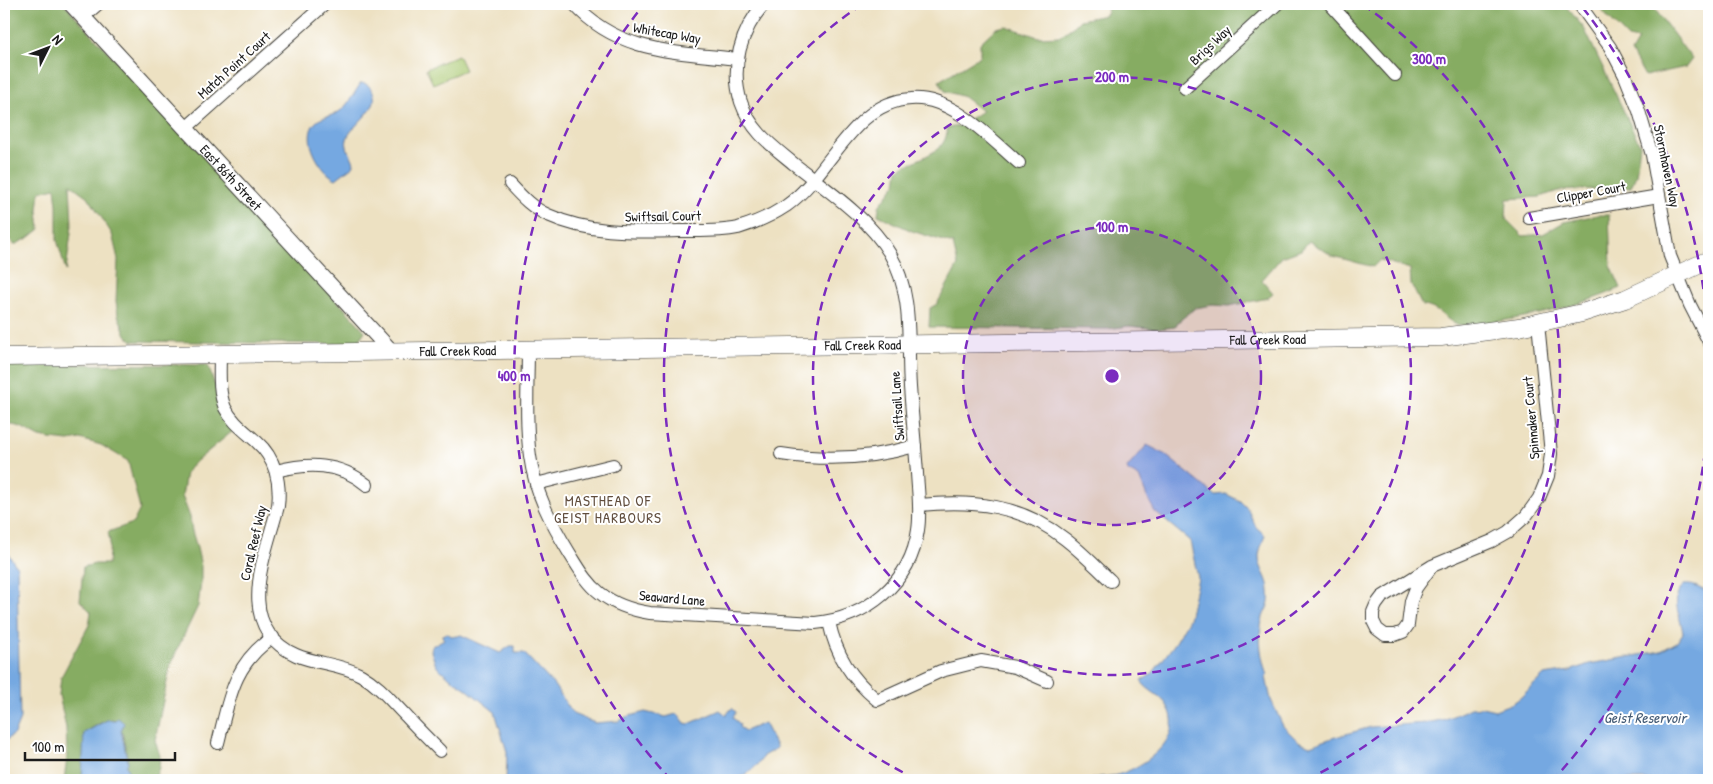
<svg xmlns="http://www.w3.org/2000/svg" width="1713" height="784" viewBox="0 0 1713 784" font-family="'Patrick Hand',sans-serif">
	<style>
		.green { fill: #a9c870; stroke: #627246 }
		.forest { fill: #86ac62; stroke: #51643f }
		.water { fill: #74a8e1; stroke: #48627e }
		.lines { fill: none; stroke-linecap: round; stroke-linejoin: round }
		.minor-casing { stroke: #3b3a35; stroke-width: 14 }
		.tertiary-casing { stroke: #3b3a35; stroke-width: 17 }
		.secondary-casing { stroke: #3b3a35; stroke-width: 19 }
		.minor { stroke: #fff; stroke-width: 12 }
		.tertiary { stroke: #fff; stroke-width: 15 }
		.secondary { stroke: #fff; stroke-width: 18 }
		.ring { fill: none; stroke: #7b2cbf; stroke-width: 2.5; stroke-dasharray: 9 6 }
		.labels { text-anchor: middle; stroke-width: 4; stroke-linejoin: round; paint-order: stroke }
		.street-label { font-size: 14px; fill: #1c1c1c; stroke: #fff }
		.neighbourhood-label { font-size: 15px; letter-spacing: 1px; fill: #614e3e; stroke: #fff }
		.water-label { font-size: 15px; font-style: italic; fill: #445b75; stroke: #fff }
		.centre { fill: #7b2cbf; stroke: #fff; stroke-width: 2.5 }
		.ring-label { font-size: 15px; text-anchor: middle; font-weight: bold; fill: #7b2cbf; stroke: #fff; stroke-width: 4; stroke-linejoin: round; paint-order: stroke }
	</style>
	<rect width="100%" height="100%" fill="#fff"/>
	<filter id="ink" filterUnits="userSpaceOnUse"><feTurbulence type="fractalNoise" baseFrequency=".02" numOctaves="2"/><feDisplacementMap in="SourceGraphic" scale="10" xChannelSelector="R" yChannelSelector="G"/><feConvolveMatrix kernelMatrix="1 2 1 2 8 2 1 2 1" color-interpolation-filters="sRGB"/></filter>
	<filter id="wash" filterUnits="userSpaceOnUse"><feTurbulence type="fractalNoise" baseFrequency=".0096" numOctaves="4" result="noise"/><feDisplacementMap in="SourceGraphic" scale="20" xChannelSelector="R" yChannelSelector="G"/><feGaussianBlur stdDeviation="1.12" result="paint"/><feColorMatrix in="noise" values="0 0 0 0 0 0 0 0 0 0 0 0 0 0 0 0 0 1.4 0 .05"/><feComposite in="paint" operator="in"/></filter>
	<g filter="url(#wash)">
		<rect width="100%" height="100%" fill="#ede1c2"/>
		<path class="green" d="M458,55L465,70L433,84L426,69Z"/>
		<g class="forest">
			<path d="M4,4H64L365,331L357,343L336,344L132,341L126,335L118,315L116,301L118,259L112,234L89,198L70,184L72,225L66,271L57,240V205L55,188L40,192L38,210L40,229L30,237L14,245L4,232Z"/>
			<path d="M1110,4H1564L1584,28L1640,145L1636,175L1631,187L1558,191L1540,197L1507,199L1506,219L1523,236L1543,234L1564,222L1597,215H1609L1611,266L1621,288C1570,310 1514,321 1459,326C1445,320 1437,306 1422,306L1411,284L1410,269L1380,260L1373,267L1333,256L1309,241L1301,250L1282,257L1262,280L1273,293L1268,298L1229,306L1213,305L1195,308L1178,322L1175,327L1158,329L1129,326L1107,329L929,327L930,308L937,304L958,265L953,244L912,231L878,215L879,206L896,184L898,170C917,157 948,154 947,128L959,126L982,111L964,97L945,91L939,81L980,56V43L996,28L1006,26L1038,37L1060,36L1074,26L1080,20L1105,15Z"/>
			<path d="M1595,4H1651L1692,59L1686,67L1645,76L1631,52L1638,40L1628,38Z"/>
			<path d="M4,364L208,365L223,409L234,430L193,464L186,473L182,496L190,517L192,531L197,548L201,566V582L198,606L176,652L170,667L155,740L160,756L159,768L154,780H131L126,765L128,763L123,735L115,720L112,719L102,722L84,733L82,780H64L67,758L66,728L59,695L61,677L89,625L91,612L80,601L83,567L95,564H108L110,541L108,532L133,523L140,509L128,461L101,445L80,439L69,441L50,439L40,437L21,427L4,423Z"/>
		</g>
		<g class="water">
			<path d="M361,83C366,84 368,84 371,89C385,107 351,124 347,139C344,149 354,156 354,165L336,179C320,172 301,138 315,123C321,116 332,117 340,111C349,104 354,93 361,83Z"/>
			<path d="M1147,445L1163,453L1215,495L1226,494L1240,501L1247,508L1256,527L1265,535C1263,542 1259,550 1259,557C1259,569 1269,578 1269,591C1271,607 1265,608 1262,621C1258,637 1261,659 1267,675L1266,677L1271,700L1283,726L1298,741L1310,746L1332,738L1371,727L1426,723L1446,719L1471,708L1482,707L1495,710L1513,703L1520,698L1544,675L1570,671L1589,664L1661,651L1677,642L1683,633C1681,617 1669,598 1684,585C1697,584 1698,589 1709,592V780H1089C1100,775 1112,778 1123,773C1147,764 1185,737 1168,707C1162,695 1148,692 1141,681L1152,674L1176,642L1189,619L1198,578L1190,541L1155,512L1147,497L1139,477L1128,471L1127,468Z"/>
			<path d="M4,548L17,567L20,719L14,734L4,742Z"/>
			<path d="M447,633C452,637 455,637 461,635L500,653L510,646H515V653H524L554,685L573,714L595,723L619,721L626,717L645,712L666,717L676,714L679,715L685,723L689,724L720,710L726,715L732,708L736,712L733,718L740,724L739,727L745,731L764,723L777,748L763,756C758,768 746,774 735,780H506L507,752L495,712L465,688L450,678L436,666L431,651L432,646L444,639L442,635Z"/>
			<path d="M118,718L124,723L121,731L128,763L126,765L131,780H82L84,733L107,720H115Z"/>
		</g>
	</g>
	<g filter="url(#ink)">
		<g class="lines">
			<defs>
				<g id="minor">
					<path d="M574,4C617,53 678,52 738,59"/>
					<path d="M1330,4L1395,75"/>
					<path d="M1579,4L1610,47L1625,76L1639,111L1652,155L1670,256L1690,305L1709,342"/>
					<path d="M83,17L98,4"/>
					<path d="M1185,88L1277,4"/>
					<path d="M186,128L325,4"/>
					<path d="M510,184C522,197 532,208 548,215C590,234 633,232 678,231C698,231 719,232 738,228C755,223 771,216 786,206C830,175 852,102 911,99C952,96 990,138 1019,163"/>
					<path d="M1529,218L1659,196"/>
					<path d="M528,349C528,384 525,421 530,456C535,493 551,523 570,554C579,568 587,583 600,593C615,605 631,610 650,613L815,623C866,618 911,583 918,530C921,511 918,492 917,473C915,444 912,415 910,387C907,341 914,295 890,254C870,219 826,189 794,164C771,145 751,131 741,102C730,67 741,30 764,4"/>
					<path d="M220,353C220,371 218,391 225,408C232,422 245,431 257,442C275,458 281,482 278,506C266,555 232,626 296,655C317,664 341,664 361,675C380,686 391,701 406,716C417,728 429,740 440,751"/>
					<path d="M781,454C827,461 870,459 915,446"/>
					<path d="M276,471C308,463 339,462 367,485"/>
					<path d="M536,484L613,465"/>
					<path d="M919,505C973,500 1021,504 1065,539C1082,552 1096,567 1111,581"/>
					<path d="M1432,566L1416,588L1411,601L1408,625L1403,632L1395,635H1385L1377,629L1373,621V612L1376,605L1382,597L1432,566L1492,541L1508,532L1526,516L1539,498L1548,476L1551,454L1538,323"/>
					<path d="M829,622C836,655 851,678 877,700L941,671L981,661L1015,667L1047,681"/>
					<path d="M218,743C229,699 233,664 273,637"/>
				</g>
				<g id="tertiary">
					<path id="s1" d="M71,4L391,351"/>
				</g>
				<g id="secondary">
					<path id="s2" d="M4,357L1441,337L1519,327L1582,313L1625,299L1709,260"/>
				</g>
			</defs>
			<use href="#minor" class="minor-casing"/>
			<use href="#tertiary" class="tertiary-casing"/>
			<use href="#secondary" class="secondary-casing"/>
			<use href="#minor" class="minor"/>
			<use href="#tertiary" class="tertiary"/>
			<use href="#secondary" class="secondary"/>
		</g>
	</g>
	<circle cx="1112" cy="376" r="149" fill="#7b2cbf" fill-opacity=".12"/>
	<g class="ring">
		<circle cx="1112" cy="376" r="149"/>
		<circle cx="1112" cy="376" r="299"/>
		<path d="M916 779A448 448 0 0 1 861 5M1363 5A448 448 0 0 1 1308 779"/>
		<path d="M1709 407A598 598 0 0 1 1553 780M671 780A598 598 0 0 1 641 8M1583 8A598 598 0 0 1 1709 345"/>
	</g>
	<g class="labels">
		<g class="street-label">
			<text transform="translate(667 33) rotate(10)" y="5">Whitecap Way</text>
			<text transform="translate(1210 45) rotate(-43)" y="5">Brigs Way</text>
			<text transform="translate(234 65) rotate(-42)" y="5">Match Point Court</text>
			<text transform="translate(1667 166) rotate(78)" y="5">Stormhaven Way</text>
			<text dy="5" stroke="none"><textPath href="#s1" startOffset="236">East 86th Street</textPath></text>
			<text transform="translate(1591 192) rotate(-10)" y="5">Clipper Court</text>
			<text transform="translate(663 216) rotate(-1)" y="5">Swiftsail Court</text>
			<text dy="5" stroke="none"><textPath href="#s2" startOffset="1264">Fall Creek Road</textPath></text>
			<text dy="5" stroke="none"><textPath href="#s2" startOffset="859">Fall Creek Road</textPath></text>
			<text dy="5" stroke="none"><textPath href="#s2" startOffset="454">Fall Creek Road</textPath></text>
			<text transform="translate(897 406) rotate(-94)" y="5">Swiftsail Lane</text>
			<text transform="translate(1531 418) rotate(-95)" y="5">Spinnaker Court</text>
			<text transform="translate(253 543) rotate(-77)" y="5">Coral Reef Way</text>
			<text transform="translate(672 598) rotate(5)" y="5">Seaward Lane</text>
		</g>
		<g class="neighbourhood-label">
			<text x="608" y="506">MASTHEAD OF<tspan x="608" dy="17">GEIST HARBOURS</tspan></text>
		</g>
		<g class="water-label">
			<text x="1645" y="723">Geist Reservoir</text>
		</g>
	</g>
	<circle cx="1112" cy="376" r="8" class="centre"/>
	<g class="ring-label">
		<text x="1429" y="64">300 m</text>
		<text x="1112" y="82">200 m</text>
		<text x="1112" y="232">100 m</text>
		<text x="514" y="381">400 m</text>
	</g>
	<rect width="1713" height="784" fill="none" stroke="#fff" stroke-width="20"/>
	<g transform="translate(48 48) rotate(48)" stroke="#ffffff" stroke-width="4" paint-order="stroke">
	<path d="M0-4L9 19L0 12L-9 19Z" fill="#1c1c1c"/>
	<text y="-8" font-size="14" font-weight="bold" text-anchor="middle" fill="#1c1c1c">N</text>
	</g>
	<path d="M25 752v8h150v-8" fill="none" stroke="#1c1c1c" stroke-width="2.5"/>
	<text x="32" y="752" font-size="15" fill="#1c1c1c" stroke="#ffffff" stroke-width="4" paint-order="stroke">100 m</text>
</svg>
